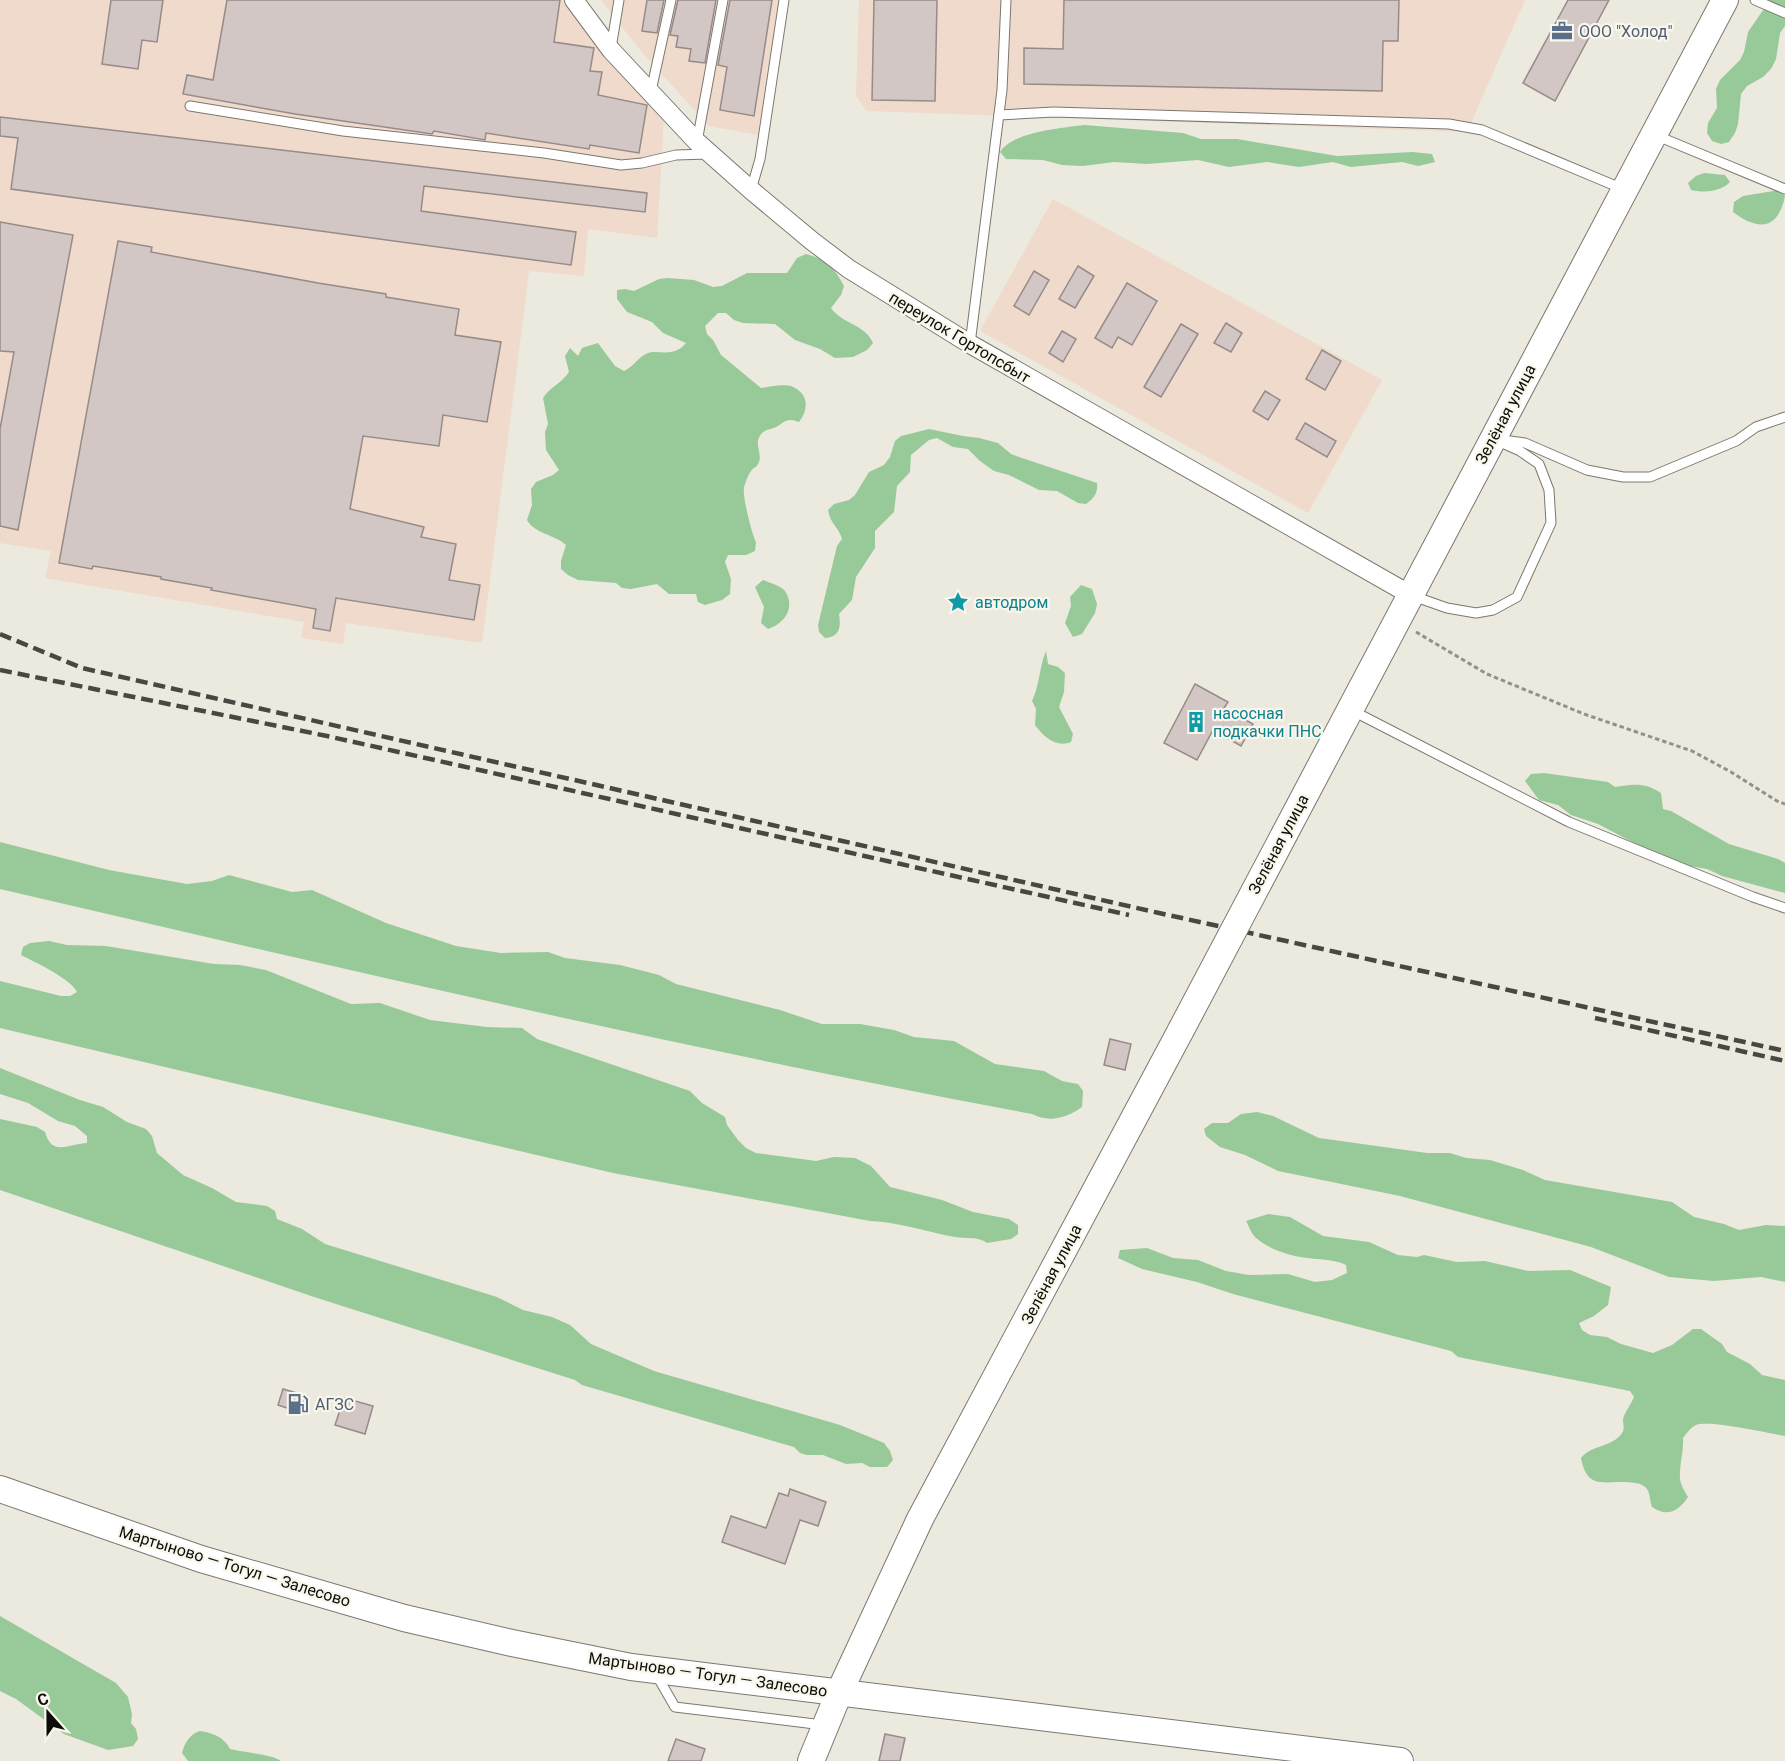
<svg xmlns="http://www.w3.org/2000/svg" width="1785" height="1761" viewBox="0 0 1785 1761" font-family="Roboto,sans-serif">
	<style>
		.industrial { fill: #efdacc }
		.green { fill: #97ca98 }
		.building { fill: #d3c7c5; stroke: #968b89; stroke-width: 1.5 }
		.lines { fill: none; stroke-linecap: round; stroke-linejoin: round }
		.lane-casing { stroke: #7b786f; stroke-width: 11 }
		.street-casing { stroke: #7b786f; stroke-width: 20 }
		.secondary-casing { stroke: #7b786f; stroke-width: 28 }
		.path { stroke: #939189; stroke-width: 3; stroke-dasharray: 4.5 3; stroke-linecap: butt }
		.lane { stroke: #fff; stroke-width: 9 }
		.street { stroke: #fff; stroke-width: 18 }
		.secondary { stroke: #fff; stroke-width: 26 }
		.rail { stroke: #494742; stroke-width: 4.5; stroke-dasharray: 12 6; stroke-linecap: butt }
		.secondary-bridge-casing { stroke: #7b786f; stroke-width: 28; stroke-linecap: butt }
		.secondary-bridge { stroke: #fff; stroke-width: 26 }
		.labels { text-anchor: middle; stroke-width: 4.5; stroke-linejoin: round; paint-order: stroke }
		.service-label { font-size: 16px; fill: #4e5e75; stroke: #f9f6eb; text-anchor: start }
		.street-label { font-size: 16px; fill: #0e0c09; stroke: #f9f6eb }
		.culture-label { font-size: 16px; fill: #0d838f; stroke: #f9f6eb; text-anchor: start }
	</style>
	<rect width="100%" height="100%" fill="#ece9de"/>
	<g class="industrial">
		<path d="M0,0H568L583,28L664,116L657,238L588,229L584,276L529,271L482,643L346,623L343,644L301,638L304,622L45,578L51,551L0,543Z"/>
		<path d="M601,0H782L758,135L709,126L640,50Z"/>
		<path d="M859,0H1525L1467,132L867,111L856,96Z"/>
		<path d="M1053,199L1382,380L1308,513L980,331Z"/>
	</g>
	<g class="green">
		<path d="M1770,0H1785V26L1780,33L1776,59L1771,69L1763,77L1747,86L1741,94L1738,124L1735,133L1729,142L1721,144L1712,141L1707,133L1708,123L1717,108L1716,89L1720,80L1740,60L1744,52L1748,32Z"/>
		<path d="M1084,125L1183,133L1201,139H1237L1337,156L1412,152L1432,154L1435,162L1418,166L1402,162L1351,167L1333,162L1299,167L1267,162L1229,167L1198,160L1147,164L1114,162L1083,166L1062,165L1043,160L1006,159L1000,152C1012,132 1062,128 1084,125Z"/>
		<path d="M1704,173L1725,175L1730,182C1720,192 1704,193 1691,190L1688,183L1696,176Z"/>
		<path d="M1780,190L1785,196C1778,230 1758,231 1733,212L1734,202L1743,196Z"/>
		<path d="M806,254C825,259 835,268 844,286L841,295L831,308C842,324 865,324 873,343L867,350L853,357L835,358L820,349L795,340L775,324L743,323L734,320L726,313H718L705,326L707,334L713,340L721,355L761,388C769,387 783,384 791,386C809,393 809,409 799,422C789,418 786,420 778,426C773,429 766,429 762,433C752,443 764,454 758,464C757,467 753,468 751,471C748,475 745,483 744,488C742,495 752,535 756,542L755,551L746,555H728L725,562L731,579L730,594L722,600L705,605L698,602L696,594H669L657,584L631,589L622,588L616,583L578,580L568,575L561,569V561L566,545C554,534 535,534 527,520L532,505L531,489L536,482L553,475L559,470L546,450L545,432L548,424L543,398C550,387 562,383 569,372L565,356L570,348L578,356L582,348L598,343L615,366L624,371C633,367 636,360 644,355C656,347 672,360 686,343L663,333L652,322L627,312L617,299V290L625,289L634,291L659,279L667,278L694,280L713,287L722,286L747,273H787L797,258Z"/>
		<path d="M929,429L963,436L979,438L998,443L1011,454L1019,457L1097,483C1098,493 1094,498 1086,504L1078,503L1057,491L1039,490L1009,475L994,471L980,461L968,449L953,447L937,438L929,440L911,455L910,472L897,486L894,512L875,531V548L856,577L852,600L839,614C841,627 840,637 825,638L819,632L818,625L837,546L842,539C839,527 830,524 828,510L834,504L849,500L855,495L869,472L884,465L890,457L895,441L901,436Z"/>
		<path d="M763,580C770,583 780,585 785,591C796,608 784,624 768,629L761,623L764,607L755,587Z"/>
		<path d="M1081,585L1092,589L1097,604L1095,613L1082,634L1073,637L1065,623L1071,606L1070,597Z"/>
		<path d="M1046,651L1048,664L1058,667L1065,673L1064,692L1059,707L1073,734L1071,742C1056,748 1044,737 1035,725L1036,709L1032,701C1040,684 1039,668 1046,651Z"/>
		<path d="M1544,773L1608,782L1615,787C1632,784 1646,782 1661,793L1663,809L1671,811L1729,844L1778,859L1785,863V893L1722,876L1707,869L1690,866L1657,855L1598,824L1571,815L1558,805L1539,800L1525,781L1531,774Z"/>
		<path d="M0,842L109,870L187,884L212,881L229,875L292,892L312,890L386,923L456,946L501,953L548,952L565,958L620,965L659,975L676,984L780,1010L822,1024H860L894,1030L914,1037L954,1041L995,1064L1044,1071L1062,1081L1078,1084L1083,1091L1082,1107C1067,1118 1049,1123 1032,1114C686,1049 343,969 0,889Z"/>
		<path d="M49,941L67,945L106,946L214,964L240,965L266,970L351,1004L380,1003L430,1020L487,1027L522,1028L537,1039L690,1091L702,1103L725,1117L727,1125L738,1140L746,1148L756,1153L816,1161L834,1157L855,1158L871,1166L890,1187L942,1200L973,1212L1009,1219L1018,1225V1234L1011,1239L987,1243C978,1236 966,1239 955,1237C927,1232 899,1222 870,1221L613,1173L0,1028V981L61,996H70L77,992C71,979 35,962 21,955L23,947L30,943Z"/>
		<path d="M0,1068L80,1100L103,1107L127,1122L146,1129L152,1136L157,1153L183,1175L212,1188L236,1202L267,1206L275,1211L277,1219L302,1229L325,1244L497,1297L523,1310L552,1317L570,1325L591,1344L654,1371L840,1425L877,1440L884,1443L890,1451L893,1460L887,1467H870L862,1463L846,1464L823,1455H807L800,1453L794,1447L582,1385L575,1380L314,1297L0,1190V1119L37,1127L45,1132C52,1157 68,1144 87,1143V1136L75,1126L58,1121L28,1103L0,1094Z"/>
		<path d="M1257,1112L1273,1116L1319,1138L1427,1153H1450L1466,1158L1490,1160L1523,1170L1545,1180L1672,1202L1694,1217L1724,1224L1739,1230L1766,1225L1785,1226V1282L1761,1277L1714,1281L1669,1277L1591,1247L1400,1196L1278,1171L1245,1155L1220,1147L1206,1136L1204,1129L1212,1123H1228L1241,1114Z"/>
		<path d="M1268,1214L1290,1217L1323,1236L1369,1242L1398,1255L1417,1257L1424,1255L1457,1262L1485,1261L1528,1271L1570,1270L1611,1287L1608,1305L1594,1316L1579,1323L1582,1330L1590,1335L1607,1337L1621,1344L1653,1353L1672,1345L1693,1329H1701L1722,1344L1727,1352L1750,1364L1762,1375L1785,1380V1436C1766,1433 1711,1420 1696,1425C1690,1428 1687,1433 1683,1438C1684,1451 1679,1465 1680,1478C1680,1484 1685,1492 1688,1497C1678,1512 1667,1517 1652,1507C1650,1502 1650,1493 1647,1489C1645,1486 1639,1483 1635,1483C1607,1478 1588,1494 1581,1458C1591,1445 1613,1447 1622,1433C1625,1429 1623,1424 1623,1419C1625,1412 1631,1404 1634,1397L1630,1391L1458,1357L1451,1351L1233,1294L1197,1282L1142,1269L1118,1258L1120,1250L1147,1248L1173,1258L1198,1260L1226,1271L1249,1275L1288,1274L1315,1282L1332,1280L1347,1273L1346,1265C1334,1259 1321,1260 1308,1258C1291,1256 1269,1250 1255,1237C1251,1233 1249,1226 1246,1221Z"/>
		<path d="M0,1616L116,1683L128,1697L132,1714L131,1723L136,1729L138,1739L133,1746L108,1750L64,1734L16,1699L0,1691Z"/>
		<path d="M200,1731C213,1733 224,1737 230,1749C242,1752 274,1755 281,1761H188L182,1753C185,1742 190,1734 200,1731Z"/>
	</g>
	<g class="building">
		<path d="M111,0H163L157,42L142,40L138,69L102,64Z"/>
		<path d="M227,0H560L554,42L594,48L590,71L602,72L598,95L647,105L639,153L590,145L589,149L486,133L485,140L434,131L432,134L295,114L183,94L187,75L213,80Z"/>
		<path d="M647,0H664L657,33L642,31Z"/>
		<path d="M678,0H716L705,63L689,61L691,49L676,47L678,36L670,35Z"/>
		<path d="M730,0H772L754,116L720,110L727,67L718,65Z"/>
		<path d="M874,0H937L935,101L872,100Z"/>
		<path d="M1064,0H1399L1398,41H1383L1382,91L1024,84V48L1063,49Z"/>
		<path d="M1568,0H1609L1555,101L1523,83Z"/>
		<path d="M0,117L647,193L645,212L424,186L421,211L576,232L571,265L11,189L18,138L0,136Z"/>
		<path d="M0,222L73,235L18,530L0,526V429L14,352L0,351Z"/>
		<path d="M118,241L152,247L151,252L318,283L386,294V297L459,309L455,335L501,342L487,422L443,415L439,446L363,436L350,509L424,527L421,537L456,544L449,580L480,585L474,620L336,598L330,631L313,628L316,609L211,590L212,588L161,579V577L93,566L92,569L59,563Z"/>
		<path d="M1078,266L1094,276L1075,308L1059,299Z"/>
		<path d="M1034,271L1049,280L1029,315L1014,306Z"/>
		<path d="M1127,283L1157,301L1132,345L1118,337L1112,348L1095,338Z"/>
		<path d="M1226,323L1242,333L1231,352L1214,343Z"/>
		<path d="M1181,324L1198,334L1161,397L1144,387Z"/>
		<path d="M1062,331L1076,339L1063,362L1049,353Z"/>
		<path d="M1322,350L1341,361L1325,390L1306,379Z"/>
		<path d="M1265,391L1280,400L1268,420L1253,411Z"/>
		<path d="M1305,423L1336,441L1327,457L1296,439Z"/>
		<path d="M1195,684L1228,702L1224,708L1253,724L1241,746L1213,730L1197,760L1164,743Z"/>
		<path d="M1110,1039L1131,1044L1125,1070L1104,1065Z"/>
		<path d="M283,1389L307,1396L302,1413L278,1405Z"/>
		<path d="M344,1398L373,1406L365,1434L335,1425Z"/>
		<path d="M790,1489L826,1502L818,1526L800,1520L785,1564L722,1542L731,1516L766,1528L779,1493L788,1496Z"/>
		<path d="M885,1734L905,1738L900,1761H879Z"/>
		<path d="M676,1739L705,1749L701,1761H668Z"/>
	</g>
	<g class="lines">
		<defs>
			<g id="lane">
				<path d="M1755,0L1785,13"/>
				<path d="M611,48L619,0"/>
				<path d="M651,91L671,0"/>
				<path d="M190,106L343,131L544,153L621,165L642,163L676,155L708,154"/>
				<path d="M999,115L1054,112L1449,124L1482,130L1623,189"/>
				<path d="M1655,135L1785,189"/>
				<path d="M697,142L723,0"/>
				<path d="M751,190L760,159L784,0"/>
				<path d="M970,344L1002,90L1006,0"/>
				<path d="M1495,439L1525,443L1587,470L1623,477H1650L1736,441L1756,427L1785,417"/>
				<path d="M1413,596L1447,608L1476,613L1493,610L1517,597L1551,523L1549,490L1539,464L1520,451L1502,443"/>
				<path d="M1351,710L1569,822L1753,897L1785,908"/>
				<path d="M656,1674L675,1707L823,1725"/>
			</g>
			<path id="street" d="M574,0L611,50L697,142L751,190L812,241L849,269L970,344L1409,594"/>
			<g id="secondary">
				<path d="M1285,833L1725,0"/>
				<path d="M0,1489L201,1559L404,1618L512,1643L631,1667L1400,1761"/>
				<path d="M811,1761L839,1693L920,1519L1181,1030"/>
			</g>
		</defs>
		<use href="#lane" class="lane-casing"/>
		<use href="#street" class="street-casing"/>
		<use href="#secondary" class="secondary-casing"/>
		<path class="path" d="M1416,632L1487,674L1584,714L1692,751L1731,772L1777,801L1785,804"/>
		<use href="#lane" class="lane"/>
		<use href="#street" class="street"/>
		<use href="#secondary" class="secondary"/>
		<g class="rail">
			<path d="M0,634L82,668L1159,913L1785,1051"/>
			<path d="M0,670L327,736L1129,915"/>
			<path d="M1595,1018L1785,1061"/>
		</g>
		<defs>
			<path id="secondary-bridge" d="M1181,1030L1285,833"/>
		</defs>
		<use href="#secondary-bridge" class="secondary-bridge-casing"/>
		<use href="#secondary-bridge" class="secondary-bridge"/>
	</g>
	<defs>
		<symbol id="office-bare" viewBox="-9 -9 18 18"><path d="M-6-3h4V-5.5h4V-3h4V5H-6ZM-1-4.5V-3h2v-1.5ZM-6 0V1H6V0Z" fill="#5c6f8a" stroke="#f9f6eb" stroke-width="2.5" paint-order="stroke"/></symbol>
		<symbol id="sight-bare" viewBox="-9 -9 18 18"><path d="M0-6L1.8-2.2L6-1.7L2.9 1.2L3.7 5.4L0 3.3L-3.7 5.4L-2.9 1.2L-6-1.7L-1.8-2.2Z" fill="#0f9aa8" stroke="#f9f6eb" stroke-width="2.5" paint-order="stroke"/></symbol>
		<symbol id="building-bare" viewBox="-9 -9 18 18"><path d="M-4-6H4V6H1V3H-1V6H-4ZM-2.5-4.3h1.7v1.8h-1.7ZM.8-4.3h1.7v1.8H.8ZM-2.5-1h1.7V.8h-1.7ZM.8-1h1.7V.8H.8Z" fill="#0f9aa8" stroke="#f9f6eb" stroke-width="2.5" paint-order="stroke"/></symbol>
		<symbol id="fuel-bare" viewBox="-9 -9 18 18"><path d="M-5.5-6h7V0h2V4h1.3V-2.5L3-4.5l.8-.8L6-3V5H2.5V1h-1V6h-7ZM-4.2-4.7v3.2H.2V-4.7Z" fill="#5c6f8a" stroke="#f9f6eb" stroke-width="2.5" paint-order="stroke"/></symbol>
	</defs>
	<g fill-rule="evenodd">
		<use href="#office-bare" x="1547" y="16" width="30" height="30"/>
		<use href="#sight-bare" x="943" y="587" width="30" height="30"/>
		<use href="#building-bare" x="1181" y="707" width="30" height="30"/>
		<use href="#fuel-bare" x="283" y="1389" width="30" height="30"/>
	</g>
	<g class="labels">
		<g class="service-label">
			<text x="1579" y="37">ООО "Холод"</text>
			<text x="315" y="1410">АГЗС</text>
		</g>
		<g class="street-label">
			<text transform="translate(960 337) rotate(31)" y="6">переулок Гортопсбыт</text>
			<text transform="translate(1505 414) rotate(-62)" y="6">Зелёная улица</text>
			<text transform="translate(1278 844) rotate(-62)" y="6">Зелёная улица</text>
			<text transform="translate(1051 1274) rotate(-62)" y="6">Зелёная улица</text>
			<text transform="translate(235 1566) rotate(17)" y="6">Мартыново — Тогул — Залесово</text>
			<text transform="translate(708 1674) rotate(8)" y="6">Мартыново — Тогул — Залесово</text>
		</g>
		<g class="culture-label">
			<text x="975" y="608">автодром</text>
			<text x="1213" y="719">насосная<tspan x="1213" dy="18">подкачки ПНС</tspan></text>
		</g>
	</g>
	<g transform="translate(48 1713) rotate(339)" stroke="#f9f6eb" stroke-width="4.5" paint-order="stroke">
	<path d="M0-4.5L10 22L0 15L-10 22Z" fill="#0e0c09"/>
	<text y="-9" font-size="16" font-weight="bold" text-anchor="middle" fill="#0e0c09">С</text>
	</g>
</svg>
